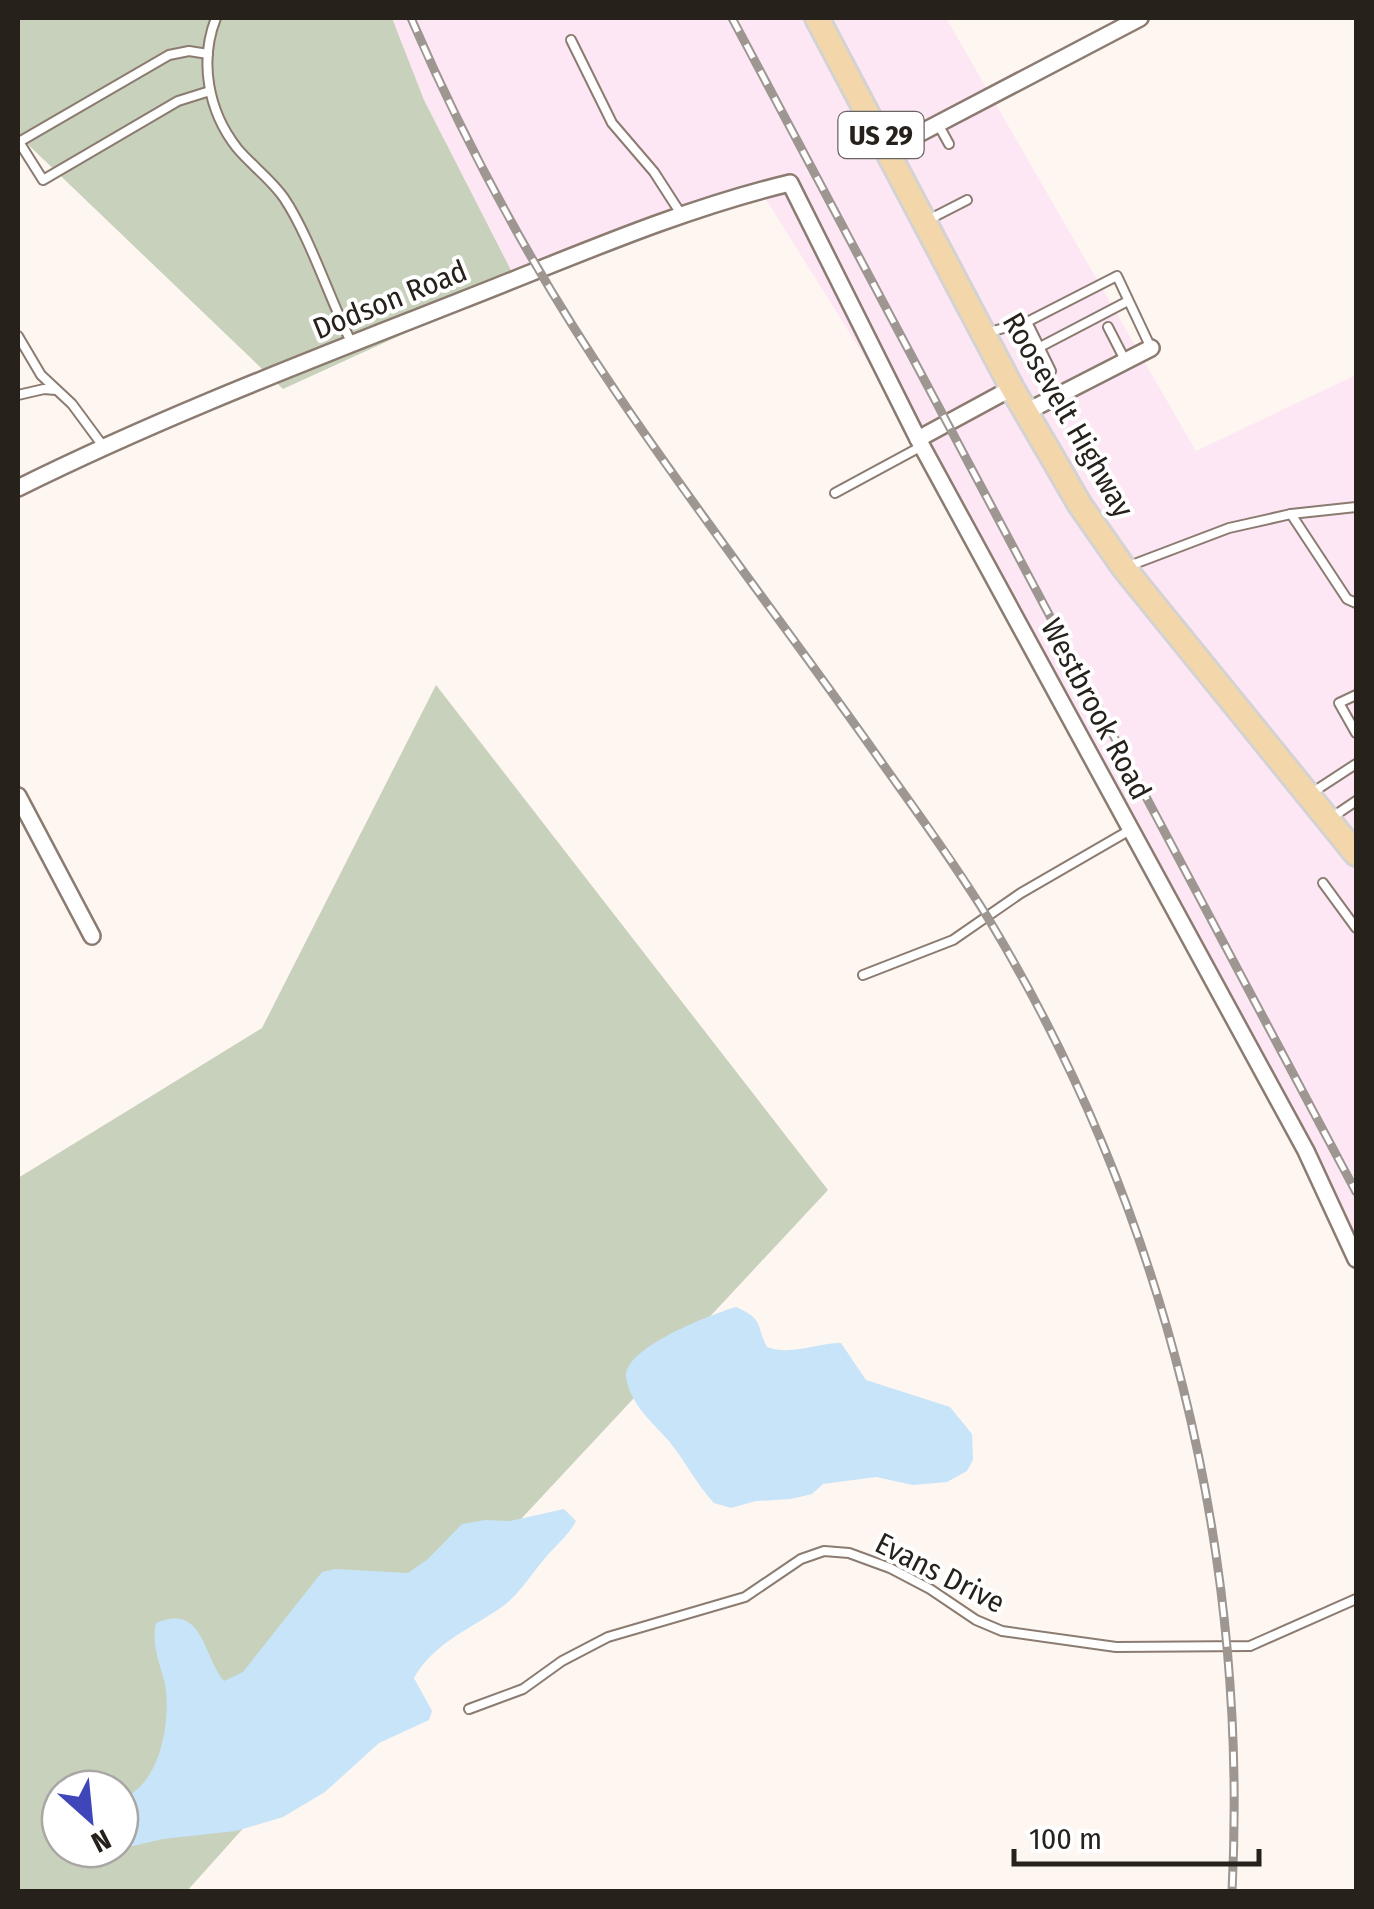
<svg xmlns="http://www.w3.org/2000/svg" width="1374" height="1909" viewBox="0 0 1374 1909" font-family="'Fira Sans Condensed',sans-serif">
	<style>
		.commercial { fill: #fde7f4 }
		.green { fill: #c8d1bb; fill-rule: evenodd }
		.water { fill: #c7e4f9 }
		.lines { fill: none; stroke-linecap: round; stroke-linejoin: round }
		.service-casing { stroke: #8b7b70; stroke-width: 12 }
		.minor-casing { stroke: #8b7b70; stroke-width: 20 }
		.primary-casing { stroke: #d4d3d2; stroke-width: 28 }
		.service { stroke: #fff; stroke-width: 8 }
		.minor { stroke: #fff; stroke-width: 15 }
		.primary { stroke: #f3d7aa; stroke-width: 22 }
		.rail-casing { stroke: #9d9691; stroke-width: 9 }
		.rail { stroke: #fff; stroke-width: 5; stroke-dasharray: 15; stroke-linecap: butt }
		.labels { text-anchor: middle; stroke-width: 8; stroke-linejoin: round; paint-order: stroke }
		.shield { fill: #fff; stroke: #686460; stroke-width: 2.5 }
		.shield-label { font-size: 28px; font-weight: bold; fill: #27211c }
		.street-label { font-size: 30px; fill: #27211c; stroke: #fff }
	</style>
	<rect width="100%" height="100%" fill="#fef6f1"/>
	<path class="commercial" d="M392,18H946L1196,451L1356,375V1261L986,583L904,420L762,193L517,282L424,100Z"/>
	<g class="green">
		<path d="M18,18H392L424,100L517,282L283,389L18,135Z"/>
		<path d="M436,685L828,1190L494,1548L187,1891L18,1892V1178L262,1028ZM60,1789H120V1849H60Z"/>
	</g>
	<g class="water">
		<path d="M736,1307C765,1320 755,1324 767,1347C791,1356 817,1343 841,1343L866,1380L950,1407L972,1434L973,1460L967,1471L947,1482L913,1485L876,1477L823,1484L812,1494L791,1499L756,1501L731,1508L714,1503C697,1485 685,1461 669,1441C652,1422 631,1405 626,1378C622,1348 712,1314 736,1307Z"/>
		<path d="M564,1509L576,1521C567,1538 553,1547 541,1563C527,1580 518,1596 499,1609C468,1630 433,1644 414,1678L432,1711L429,1720L379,1743L325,1792L283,1817L236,1831L163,1839L120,1849V1802C128,1796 138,1790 144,1782C164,1759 170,1713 165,1684C160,1663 151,1645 156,1623C204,1603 202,1655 224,1681L243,1672L322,1572L335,1569L408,1573L428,1559L462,1524L485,1520L510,1521Z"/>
	</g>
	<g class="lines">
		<defs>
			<g id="service">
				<path d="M216,18C199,61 208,111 237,148C251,165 271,179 284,198C310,237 330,300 352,344"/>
				<path d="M571,40L612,123L654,172L683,217"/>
				<path d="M208,54L189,51L169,55L19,142L43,180L178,101L210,91"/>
				<path d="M938,124L949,144"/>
				<path d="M926,221L967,200"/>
				<path d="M1027,322L1051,371"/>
				<path d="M1108,327L1126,362"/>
				<path d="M989,332L1027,322L1117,276L1151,348"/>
				<path d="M18,336L41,375L72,404L103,446"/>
				<path d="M1040,347L1128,301"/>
				<path d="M18,395L44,389L56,390"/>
				<path d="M835,493L922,446"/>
				<path d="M1291,514L1356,507"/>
				<path d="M1129,566L1229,528L1291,514L1347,599L1356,603"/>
				<path d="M1356,695L1339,703L1356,733"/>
				<path d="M1310,794L1356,764"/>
				<path d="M1331,818L1356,801"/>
				<path d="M1323,883L1356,928"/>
				<path d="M863,975L953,940L1021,893L1130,830"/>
				<path d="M469,1709L523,1689L562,1661L608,1637L745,1597L801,1559L824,1551L849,1553L890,1568L930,1589L976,1620L1002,1631L1116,1647L1250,1646L1356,1599"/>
			</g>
			<g id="minor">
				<path d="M888,150L1140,18"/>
				<path d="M1026,412L1151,348"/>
				<path d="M918,439L1012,388"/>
				<path d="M18,488C161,417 311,360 460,301C568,259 677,210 790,183L918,439L1306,1151L1356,1259"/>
				<path d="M18,796L92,936"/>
			</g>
			<path id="primary" d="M817,18L1012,388L1080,505L1124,568L1356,854"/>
		</defs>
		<use href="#service" class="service-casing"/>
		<use href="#minor" class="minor-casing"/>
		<use href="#primary" class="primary-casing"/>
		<use href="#service" class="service"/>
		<use href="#minor" class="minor"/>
		<use href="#primary" class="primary"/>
		<defs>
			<g id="rail">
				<path d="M411,18C468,150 537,276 618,395C704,522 799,644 887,770C922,819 957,867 988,918C1165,1211 1249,1550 1232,1892"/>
				<path d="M732,18L1356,1192"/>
			</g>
		</defs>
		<use href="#rail" class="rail-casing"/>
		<use href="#rail" class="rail"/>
	</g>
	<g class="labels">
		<rect class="shield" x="838.5" y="112" width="85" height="46" rx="8"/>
		<g class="shield-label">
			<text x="881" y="145">US 29</text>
		</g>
		<g class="street-label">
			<text transform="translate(390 300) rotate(-22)" y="10">Dodson Road</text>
			<text transform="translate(1068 415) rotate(60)" y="10">Roosevelt Highway</text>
			<text transform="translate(1096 709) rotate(62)" y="10">Westbrook Road</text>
			<text transform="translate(940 1573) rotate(27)" y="10">Evans Drive</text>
		</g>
	</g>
	<rect width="1374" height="1909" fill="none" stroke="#27211c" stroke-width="40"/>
	<g transform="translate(90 1819) rotate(153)"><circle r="48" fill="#ffffff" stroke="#a9a6a4" stroke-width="2.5"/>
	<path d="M0-8L18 38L0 25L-18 38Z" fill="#3f46ba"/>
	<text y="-15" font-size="28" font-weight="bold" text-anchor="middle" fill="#27211c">N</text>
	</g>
	<path d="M1014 1849v15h245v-15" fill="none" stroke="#27211c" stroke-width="5"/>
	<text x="1029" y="1849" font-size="30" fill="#27211c" stroke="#ffffff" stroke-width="8" paint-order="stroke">100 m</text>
</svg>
